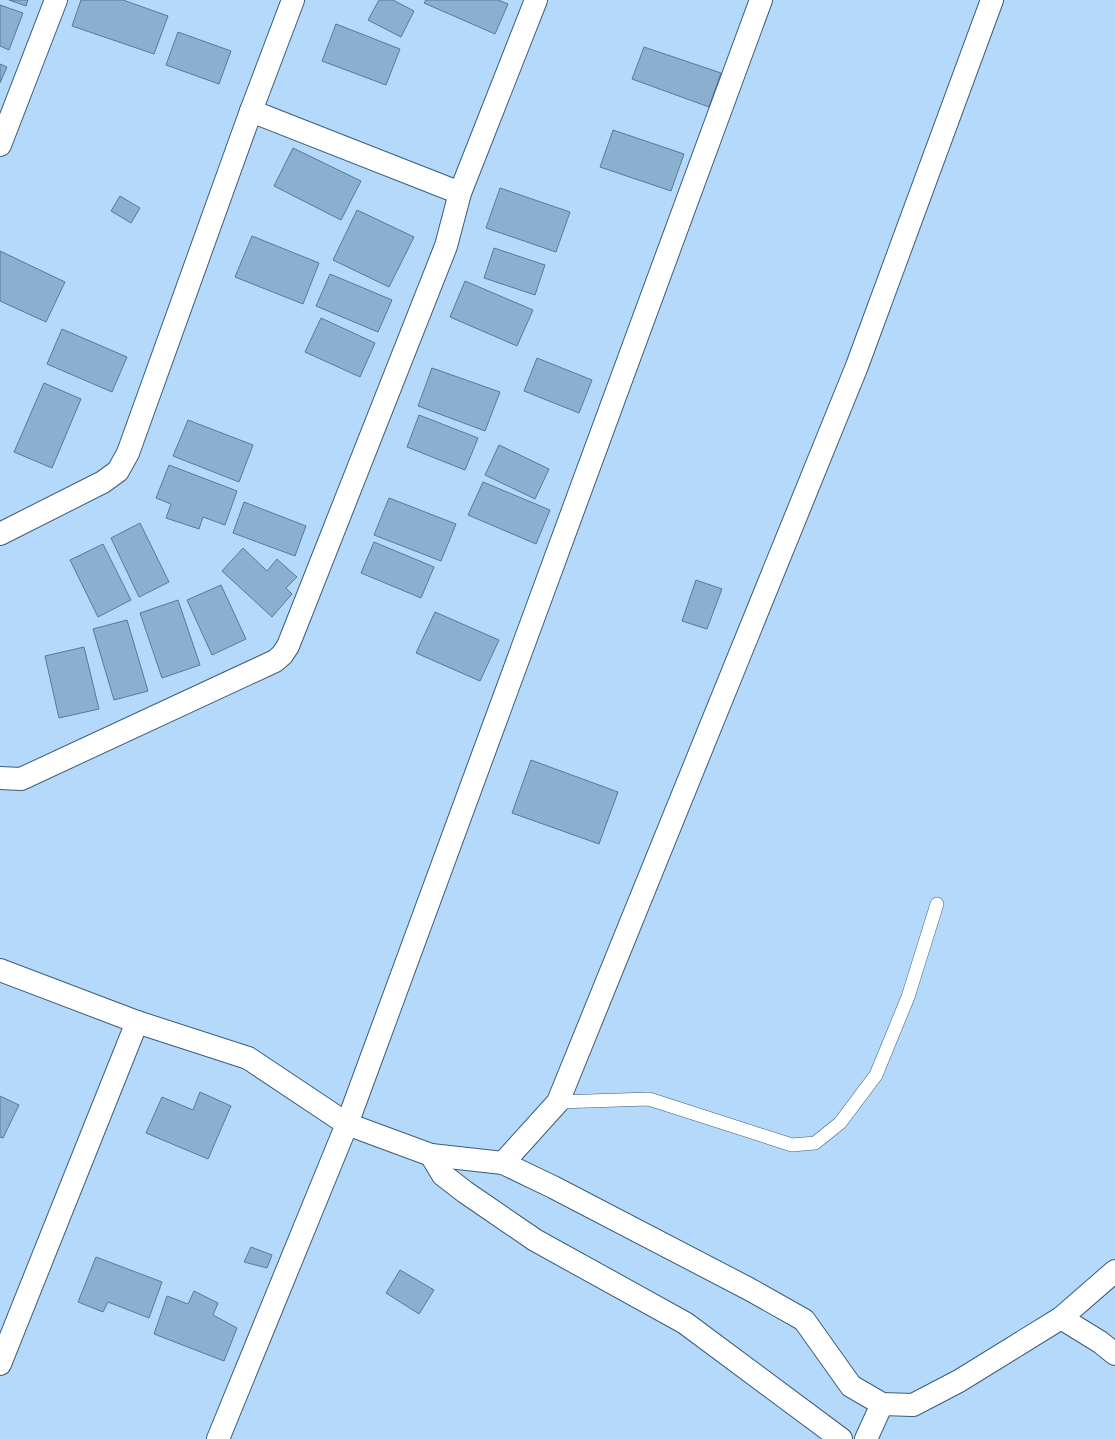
<svg xmlns="http://www.w3.org/2000/svg" width="1115" height="1439" viewBox="0 0 1115 1439" font-family="Barlow,sans-serif">
	<style>
		.building { fill: #8bafcf; stroke: #587a99 }
		.lines { fill: none; stroke-linecap: round; stroke-linejoin: round }
		.service-casing { stroke: #3b5d7a; stroke-width: 14 }
		.minor-casing { stroke: #3b5d7a; stroke-width: 24 }
		.service { stroke: #fff; stroke-width: 13 }
		.minor { stroke: #fff; stroke-width: 22 }
	</style>
	<rect width="100%" height="100%" fill="#b4d9fb"/>
	<g class="building">
		<path d="M9,0H28L26,6Z"/>
		<path d="M81,0H123L168,16L154,54L72,26Z"/>
		<path d="M379,0H393L414,11L401,37L368,20Z"/>
		<path d="M426,0H498L508,4L495,34L424,3Z"/>
		<path d="M0,5L23,13L9,50L0,46Z"/>
		<path d="M336,24L400,49L386,85L322,61Z"/>
		<path d="M178,32L231,51L219,84L166,65Z"/>
		<path d="M644,47L721,73L709,107L632,79Z"/>
		<path d="M0,64L7,67L0,83Z"/>
		<path d="M613,130L684,154L671,191L600,167Z"/>
		<path d="M293,148L361,181L341,220L274,186Z"/>
		<path d="M500,188L570,212L556,252L486,228Z"/>
		<path d="M120,196L140,208L131,223L111,211Z"/>
		<path d="M357,210L414,237L389,287L333,260Z"/>
		<path d="M252,236L319,263L303,304L235,277Z"/>
		<path d="M494,248L545,265L535,295L484,278Z"/>
		<path d="M0,251L65,282L46,322L0,301Z"/>
		<path d="M330,274L392,300L378,332L316,306Z"/>
		<path d="M465,281L533,310L517,346L450,317Z"/>
		<path d="M321,318L375,343L360,377L305,352Z"/>
		<path d="M62,329L127,357L112,392L47,364Z"/>
		<path d="M537,358L592,380L579,413L524,391Z"/>
		<path d="M432,368L500,392L485,431L418,406Z"/>
		<path d="M44,383L81,399L52,468L14,452Z"/>
		<path d="M419,415L478,438L465,470L407,447Z"/>
		<path d="M188,420L253,445L239,482L173,456Z"/>
		<path d="M499,445L549,469L535,499L485,475Z"/>
		<path d="M169,465L237,491L225,525L203,517L199,529L166,518L171,504L156,498Z"/>
		<path d="M483,482L550,510L536,544L468,515Z"/>
		<path d="M389,498L456,524L441,561L374,535Z"/>
		<path d="M244,502L306,526L295,556L233,533Z"/>
		<path d="M140,523L169,582L139,597L111,538Z"/>
		<path d="M374,542L434,567L421,598L361,573Z"/>
		<path d="M103,544L131,600L98,617L70,560Z"/>
		<path d="M243,548L267,571L277,559L297,577L286,588L292,594L272,617L222,571Z"/>
		<path d="M696,580L722,589L707,629L682,621Z"/>
		<path d="M221,585L246,639L212,655L187,600Z"/>
		<path d="M178,600L200,665L162,678L140,613Z"/>
		<path d="M435,612L499,640L480,681L416,653Z"/>
		<path d="M127,620L148,691L114,700L93,629Z"/>
		<path d="M84,647L99,709L59,718L45,656Z"/>
		<path d="M531,760L618,792L599,844L512,813Z"/>
		<path d="M200,1092L231,1106L208,1159L146,1133L162,1097L193,1110Z"/>
		<path d="M0,1096L19,1105L3,1138L0,1137Z"/>
		<path d="M251,1247L272,1255L267,1268L244,1262Z"/>
		<path d="M96,1257L162,1282L149,1318L108,1302L103,1312L78,1302Z"/>
		<path d="M400,1270L434,1290L419,1314L386,1293Z"/>
		<path d="M194,1291L218,1303L213,1315L237,1328L224,1361L154,1334L167,1296L188,1304Z"/>
	</g>
	<g class="lines">
		<defs>
			<path id="service" d="M558,1102L649,1099L792,1145L815,1143L840,1123L876,1075L908,997L937,904"/>
			<g id="minor">
				<path d="M251,111L460,193"/>
				<path d="M0,145L56,0"/>
				<path d="M0,534L103,482L118,471L128,453L251,111L293,0"/>
				<path d="M0,778L21,779L275,661L282,655L288,646L446,246L460,193L536,0"/>
				<path d="M0,970L137,1022L248,1058L347,1124L431,1155L503,1163L553,1187L749,1289L804,1320L851,1386L882,1404L913,1405L959,1381L1061,1318L1100,1342L1115,1354"/>
				<path d="M431,1155L443,1175L465,1192L535,1240L685,1323L841,1439"/>
				<path d="M503,1163L558,1102L857,366L992,0"/>
				<path d="M1061,1318L1115,1271"/>
				<path d="M0,1364L137,1022"/>
				<path d="M218,1439L347,1124L761,0"/>
				<path d="M866,1439L882,1404"/>
			</g>
		</defs>
		<use href="#service" class="service-casing"/>
		<use href="#minor" class="minor-casing"/>
		<use href="#service" class="service"/>
		<use href="#minor" class="minor"/>
	</g>
</svg>
